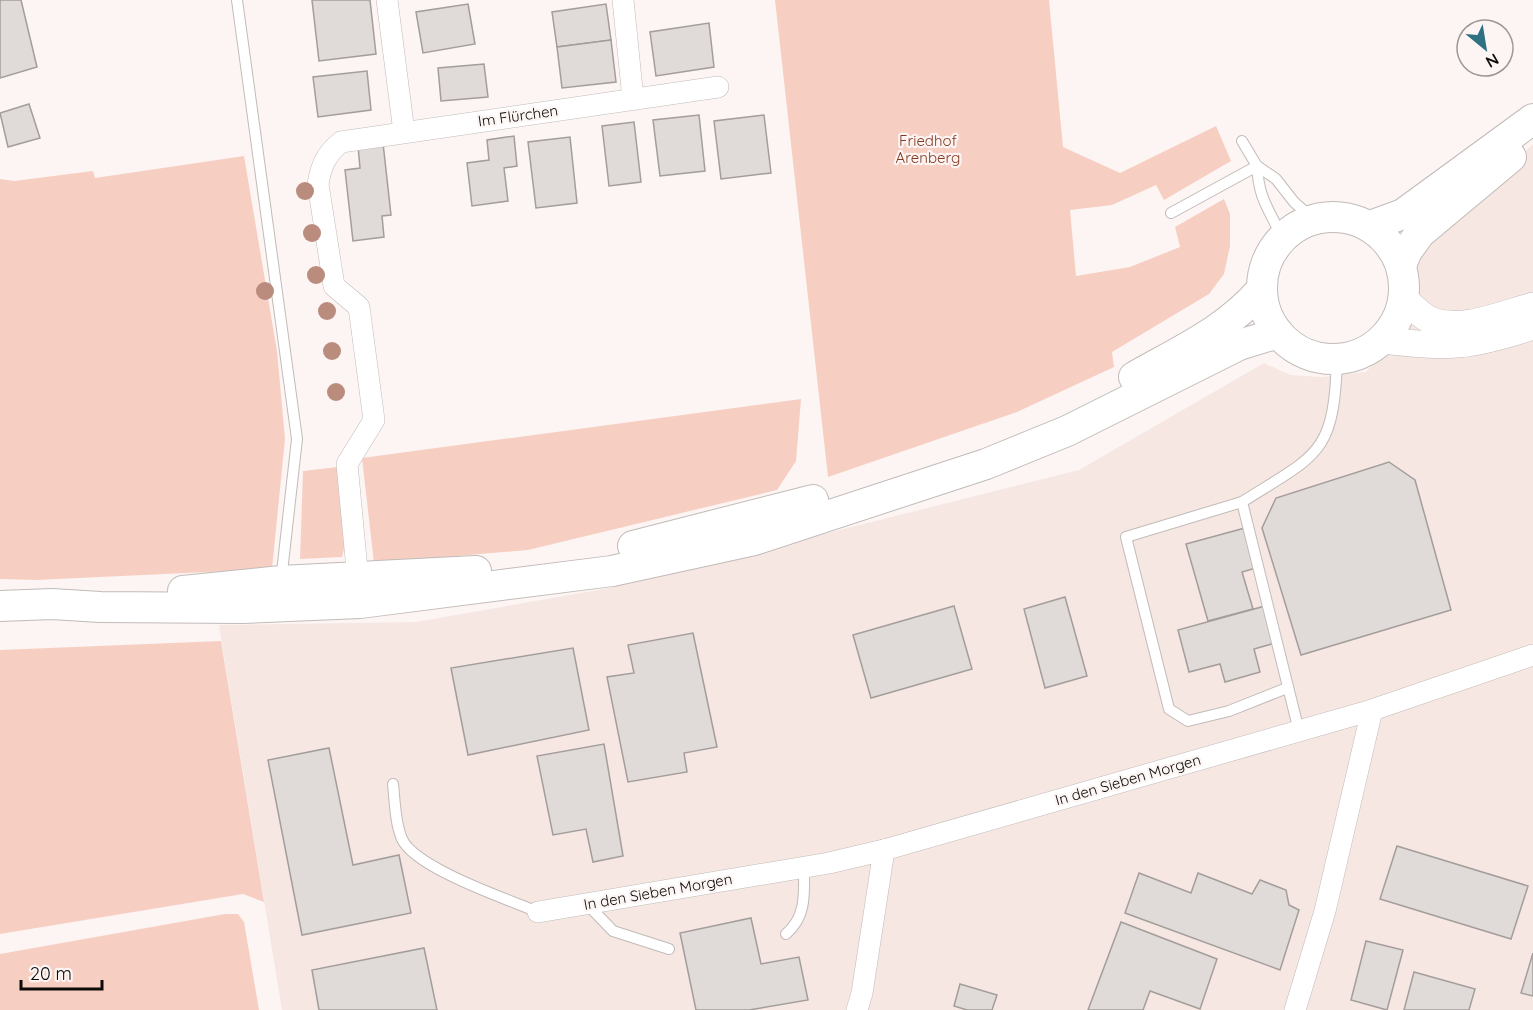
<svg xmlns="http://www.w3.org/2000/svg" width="1533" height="1010" viewBox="0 0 1533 1010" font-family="Quicksand,sans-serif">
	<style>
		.built { fill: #f6e7e2 }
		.green { fill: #f7cfc2 }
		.building { fill: #e0dad8; stroke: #a39d9b; stroke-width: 1.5 }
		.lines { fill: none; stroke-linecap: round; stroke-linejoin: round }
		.service-casing { stroke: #c1bbb9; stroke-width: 12 }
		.minor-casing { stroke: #c1bbb9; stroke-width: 22 }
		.tertiary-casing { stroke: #c1bbb9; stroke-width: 28 }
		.secondary-casing { stroke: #c1bbb9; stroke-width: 32 }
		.service { stroke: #fff; stroke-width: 10 }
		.minor { stroke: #fff; stroke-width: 21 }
		.tertiary { stroke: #fff; stroke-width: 27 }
		.secondary { stroke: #fff; stroke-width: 30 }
		.tree { fill: #b98c7e }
		.labels { text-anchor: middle; stroke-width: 4.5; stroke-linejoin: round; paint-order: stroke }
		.street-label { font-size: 15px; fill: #0d0b0a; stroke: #fcf5f3 }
		.park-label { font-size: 15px; fill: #82371f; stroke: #fcf5f3 }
	</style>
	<rect width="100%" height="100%" fill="#fcf5f3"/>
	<path class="built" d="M1533,144V1010H282L219,625L416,622L609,588L1079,470L1264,363L1290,375L1322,377L1366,372L1411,320L1415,255Z"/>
	<g class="green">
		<path d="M775,0H1049L1063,147L1120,173L1216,126L1231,161L1164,200L1156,185L1112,205L1070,210L1076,276L1130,267L1180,247L1175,227L1224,199L1230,214V246L1224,274L1209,294L1112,352L1114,367L1017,412L828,477Z"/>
		<path d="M244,156L277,351L285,439L272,569L36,580L0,579V179L14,181L93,171L95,178Z"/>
		<path d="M801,399L796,461L777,490L528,550L374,563L362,458Z"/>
		<path d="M338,467L345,545L342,557L300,559L303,471Z"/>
		<path d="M221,641L264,902L243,894L0,934V650Z"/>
		<path d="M225,914H238L244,922L259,1010H0V954Z"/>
	</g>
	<g class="building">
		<path d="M0,0H21L37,67L0,78Z"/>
		<path d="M312,0H370L376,54L319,61Z"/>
		<path d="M468,4L475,44L423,53L416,12Z"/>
		<path d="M606,4L611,40L557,47L552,12Z"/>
		<path d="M709,23L714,67L656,76L650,32Z"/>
		<path d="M611,40L616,82L562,88L557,47Z"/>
		<path d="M484,64L488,97L441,101L438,68Z"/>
		<path d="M367,71L371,110L318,117L313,77Z"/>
		<path d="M29,104L40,138L8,147L0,113Z"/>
		<path d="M699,115L705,171L660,176L653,120Z"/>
		<path d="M764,115L771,173L721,179L714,121Z"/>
		<path d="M634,122L641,182L609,186L602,126Z"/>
		<path d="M514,136L517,166L504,168L508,201L472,206L467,163L489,160L487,140Z"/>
		<path d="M570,137L577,203L536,208L528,142Z"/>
		<path d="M383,143L391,215L382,216L384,237L353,241L345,170L360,168L358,146Z"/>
		<path d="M1389,462L1415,480L1451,610L1301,655L1262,528L1276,498Z"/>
		<path d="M1245,528L1256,568L1242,572L1253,609L1208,621L1186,544Z"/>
		<path d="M1065,597L1087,676L1045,688L1024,609Z"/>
		<path d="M954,606L972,669L871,698L853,635Z"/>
		<path d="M1265,606L1275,643L1254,649L1260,672L1225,682L1220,664L1189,672L1178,630Z"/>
		<path d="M693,633L717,747L684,753L687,772L628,782L607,677L634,673L628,645Z"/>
		<path d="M573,648L589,730L468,755L451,668Z"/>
		<path d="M604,744L623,856L593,862L586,829L553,835L537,756Z"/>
		<path d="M329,748L353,865L399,855L411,913L302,935L268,760Z"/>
		<path d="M1397,846L1528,886L1511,939L1380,899Z"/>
		<path d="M1139,873L1191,893L1198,873L1252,894L1260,880L1286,890L1289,905L1299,910L1280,970L1125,913Z"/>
		<path d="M751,918L761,964L799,957L808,1000L749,1010H696L680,933Z"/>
		<path d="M1121,922L1217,959L1200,1009L1150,991L1143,1010H1088Z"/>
		<path d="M1366,941L1403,950L1387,1010L1351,1000Z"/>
		<path d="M424,948L437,1010H319L312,970Z"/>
		<path d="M1533,953V996L1521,993Z"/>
		<path d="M1414,972L1475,989L1469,1010H1404Z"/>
		<path d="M960,984L997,995L992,1010H967L954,1006Z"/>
	</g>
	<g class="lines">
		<defs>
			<g id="service">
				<path d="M237,0L297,439L281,581"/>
				<path d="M1242,141L1257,166L1276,179L1294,202L1313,219"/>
				<path d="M1257,166C1259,201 1269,208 1282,238"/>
				<path d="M1171,213L1257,166"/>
				<path d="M1242,502L1126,537L1169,709L1188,721L1229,711L1287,688"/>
				<path d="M1299,731L1242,502C1318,454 1334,455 1337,359"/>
				<path d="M393,784C395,802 395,823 402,839C415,868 507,899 538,912"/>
				<path d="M587,904L613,931L669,949"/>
				<path d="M786,934C807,916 804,893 804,867"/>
			</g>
			<g id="minor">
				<path d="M387,0L404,132"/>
				<path d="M623,0L633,99"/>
				<path d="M359,591L347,464L374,420L359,307L334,286L318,184C321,166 326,154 341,142L718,87"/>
				<path d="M538,912L829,863L884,850L1372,710L1533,655"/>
				<path d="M857,1010L862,993L884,850"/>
				<path d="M1295,1010L1325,911L1372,710"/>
			</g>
			<g id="tertiary">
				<path d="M1404,299C1412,306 1420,315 1430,320C1460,333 1503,314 1533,306"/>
				<path d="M1383,340C1447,349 1472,346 1533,326"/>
			</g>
			<g id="secondary">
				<circle cx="1333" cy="288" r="71"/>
				<path d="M1370,226L1403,214L1533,119"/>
				<path d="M1401,265L1407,251L1420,233L1511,157"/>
				<path d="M1134,377C1181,350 1226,331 1262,289"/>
				<path d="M633,546L813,500"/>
				<path d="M183,591L281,581L476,571"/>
				<path d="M0,606L52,604L100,607L243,608L360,603L612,571L754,540L986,464L1067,431L1239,345L1278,333"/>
			</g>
		</defs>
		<use href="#service" class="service-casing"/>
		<use href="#minor" class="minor-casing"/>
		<use href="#tertiary" class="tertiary-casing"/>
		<use href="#secondary" class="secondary-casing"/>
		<use href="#service" class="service"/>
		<use href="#minor" class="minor"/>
		<use href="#tertiary" class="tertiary"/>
		<use href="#secondary" class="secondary"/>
	</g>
	<g class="tree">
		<circle cx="305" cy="191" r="9"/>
		<circle cx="312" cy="233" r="9"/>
		<circle cx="316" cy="275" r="9"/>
		<circle cx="265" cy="291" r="9"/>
		<circle cx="327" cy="311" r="9"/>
		<circle cx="332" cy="351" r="9"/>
		<circle cx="336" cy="392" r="9"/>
	</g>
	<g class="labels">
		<g class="street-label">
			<text transform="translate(518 116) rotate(-8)" y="5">Im Flürchen</text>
			<text transform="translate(1128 780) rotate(-16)" y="5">In den Sieben Morgen</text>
			<text transform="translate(658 892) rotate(-10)" y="5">In den Sieben Morgen</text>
		</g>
		<g class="park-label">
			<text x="928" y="146">Friedhof<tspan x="928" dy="17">Arenberg</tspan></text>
		</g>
	</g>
	<g transform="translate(1485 48) rotate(150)"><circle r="28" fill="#fcf5f3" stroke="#9c9796" stroke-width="1.5"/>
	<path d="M0-4.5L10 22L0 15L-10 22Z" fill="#2f7183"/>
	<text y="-9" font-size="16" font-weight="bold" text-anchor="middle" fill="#0d0b0a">N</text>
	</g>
	<path d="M21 980v9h81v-9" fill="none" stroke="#0d0b0a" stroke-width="3"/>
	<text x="30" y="980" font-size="18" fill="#0d0b0a" stroke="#fcf5f3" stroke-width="4.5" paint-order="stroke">20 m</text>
</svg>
